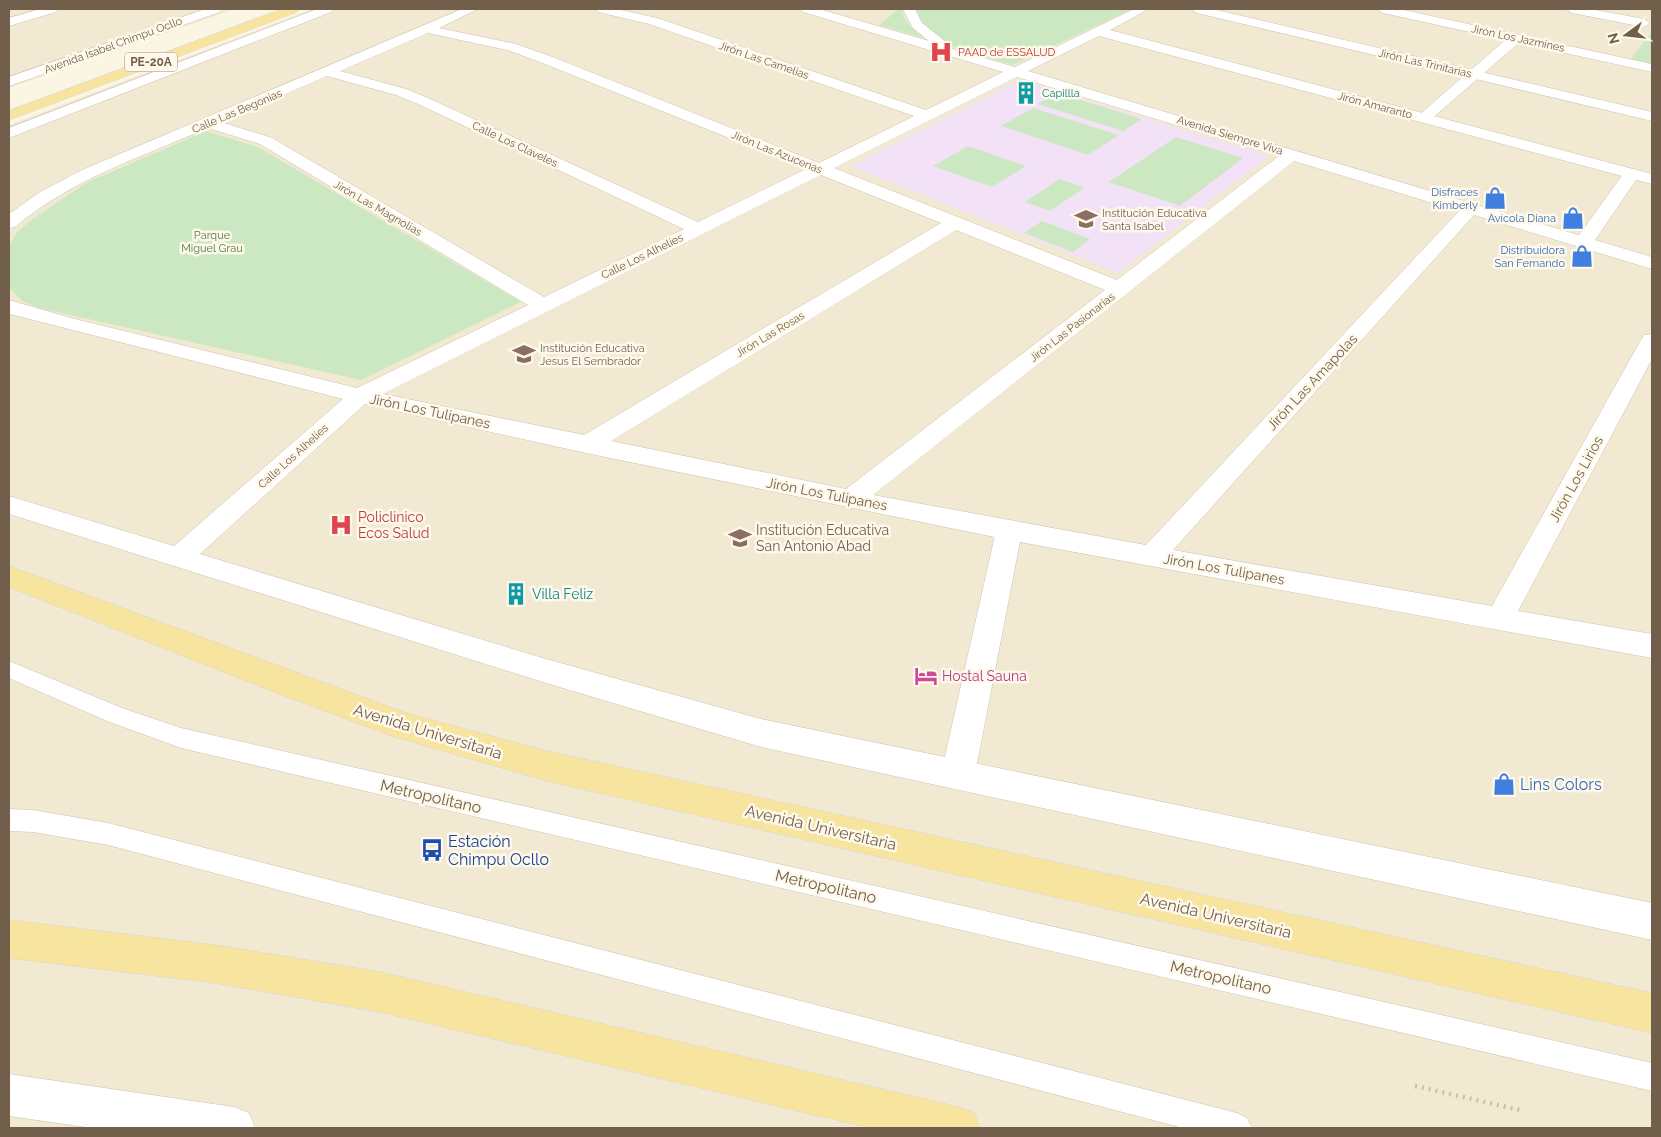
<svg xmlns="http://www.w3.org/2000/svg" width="1661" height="1137" viewBox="0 0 1661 1137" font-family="Raleway,sans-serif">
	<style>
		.residential { fill: #f2e9d3 }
		.education { fill: #f3e1f7 }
		.green { fill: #cce8c3 }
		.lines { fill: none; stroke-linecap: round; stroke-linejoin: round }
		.service-casing { stroke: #cec1ae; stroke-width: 1 }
		.pedestrian-casing { stroke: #cec1ae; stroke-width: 1 }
		.minor-casing { stroke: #cec1ae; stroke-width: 1 }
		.primary-casing { stroke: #dad5d0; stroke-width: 1 }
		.path { stroke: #d4bca0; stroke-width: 4.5; stroke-dasharray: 2 5; stroke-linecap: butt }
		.service { fill: #fff; fill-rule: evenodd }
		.pedestrian { fill: #fff; fill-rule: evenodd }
		.minor { fill: #fff; fill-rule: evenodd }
		.primary { fill: #f7e49f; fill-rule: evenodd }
		.labels { text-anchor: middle; stroke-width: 5; stroke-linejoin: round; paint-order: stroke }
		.far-street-label { font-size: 11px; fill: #725f4b; stroke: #fef9ea }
		.far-health-label { font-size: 11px; fill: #be3a42; stroke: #fef9ea; text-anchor: start }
		.far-culture-label { font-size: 11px; fill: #0d838f; stroke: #fef9ea; text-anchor: start }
		.far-shop-label { font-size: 11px; fill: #366cbe; stroke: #fef9ea; text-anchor: end }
		.far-education-label { font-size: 11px; fill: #785e54; stroke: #fef9ea; text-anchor: start }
		.far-park-label { font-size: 11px; fill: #4e7d46; stroke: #fef9ea }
		.shield { fill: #fef9ea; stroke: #9c8d7b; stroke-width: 1 }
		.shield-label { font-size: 12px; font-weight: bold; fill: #725f4b }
		.street-label { font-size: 14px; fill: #725f4b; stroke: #fef9ea }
		.health-label { font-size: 14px; fill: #be3a42; stroke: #fef9ea; text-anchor: start }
		.education-label { font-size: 14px; fill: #785e54; stroke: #fef9ea; text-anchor: start }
		.culture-label { font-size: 14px; fill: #0d838f; stroke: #fef9ea; text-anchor: start }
		.hotel-label { font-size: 14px; fill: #b23c85; stroke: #fef9ea; text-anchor: start }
		.near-street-label { font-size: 16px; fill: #725f4b; stroke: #fef9ea }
		.near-shop-label { font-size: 16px; fill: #366cbe; stroke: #fef9ea; text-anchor: start }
		.near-transit-label { font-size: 16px; fill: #164399; stroke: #fef9ea; text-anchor: start }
	</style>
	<rect width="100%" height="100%" fill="#fbf6e4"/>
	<g class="residential">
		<path d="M9,9H235L9,88Z"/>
		<path d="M312,9H1652V1128H9V125Z"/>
	</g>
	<path class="education" d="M1020,80L1269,156L1118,273L851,166Z"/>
	<g class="green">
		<path d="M899,9H902C904,23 914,30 924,38L879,25Z"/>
		<path d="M914,9H1132L1013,65C981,55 926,47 914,9Z"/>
		<path d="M1652,32V66L1629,61Z"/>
		<path d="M1058,93L1142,119L1123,131L1038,104Z"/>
		<path d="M1033,108L1119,135L1088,155L1001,126Z"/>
		<path d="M206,131L258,147L521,302L361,380L39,308L21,300L10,288L9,245L18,231L34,218L88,182Z"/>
		<path d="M1176,137L1243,158L1180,206L1109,182Z"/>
		<path d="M968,146L1026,166L992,187L933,166Z"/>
		<path d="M1060,179L1084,188L1050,211L1025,202Z"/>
		<path d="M1042,221L1090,239L1073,252L1024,233Z"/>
	</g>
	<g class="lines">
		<defs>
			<g id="service">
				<path d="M9,661L122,708L181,728L1652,1063V1091L181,748L107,721L9,678Z"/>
				<path d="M9,809L33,810L108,823L1237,1113L1247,1118L1252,1128H1183L108,845L33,832L9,831Z"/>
			</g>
			<g id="pedestrian">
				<path d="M1516,34L1521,35L1523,38L1521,41L1429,121H1419L1416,118L1419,115L1511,35Z"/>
				<path d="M1632,169L1638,170L1640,174L1591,246H1577L1575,242L1577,238L1626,170Z"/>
				<path d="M1009,522L1018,524L1022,531L975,774L970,784L958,789L946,784L941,774L996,531L1000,524Z"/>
			</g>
			<g id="minor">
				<path d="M40,9H58L56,12L9,26V18Z"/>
				<path d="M205,9H222L220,12L9,86V77Z"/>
				<path d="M317,9H333L331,12L9,138V128Z"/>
				<path d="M462,9H478L439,28L516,44L550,56L819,163L914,116L649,24L598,12L596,9H617L657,18L926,110L1003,72L803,12L801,9H819L929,41L913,28L903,9H915L922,23L946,42V47L1015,67L1134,9H1149L1110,30L1652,174V184L1099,36L1028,71L1652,257V269L1474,215L1173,550L1492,606L1641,340L1644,335L1652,334V359L1518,611L1652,634V658L1009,540L586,453L365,404L200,554L546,659L761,719L1652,903V940L761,747L546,683L9,514V496L174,546L343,399L10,314L9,300L71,318L357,388L528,305L260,144L208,128C143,156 70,180 15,227L9,228V214L12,212L40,192L82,170ZM428,33L507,50L540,62L806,169L698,222L428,98L406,89L340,71ZM327,76L396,95L418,104L684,229L544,297L272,138L221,122ZM1017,77L1279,156L1117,280L834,168ZM1294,161L1459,211L1146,545L873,495ZM821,175L941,223L584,435L383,394ZM956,230L1105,290L846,489L611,441Z"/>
				<path d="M1191,9H1212L1652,112V121L1197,13Z"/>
				<path d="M1377,9H1399L1652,64V72L1383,13Z"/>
				<path d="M1566,9H1590L1644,19L1650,23L1644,27L1572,13Z"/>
				<path d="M9,1074L234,1107L249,1113L255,1128H92L9,1116Z"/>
			</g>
			<g id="primary">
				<path d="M282,9H299L297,12L9,120V111Z"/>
				<path d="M9,566L406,713L547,751L1652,993V1033L547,781L395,737L282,695L9,587Z"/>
				<path d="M9,920L215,945L380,972L959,1107L974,1113L980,1128H870L380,1012L215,983L9,958Z"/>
			</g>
		</defs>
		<use href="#service" class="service-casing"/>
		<use href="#pedestrian" class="pedestrian-casing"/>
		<use href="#minor" class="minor-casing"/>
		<use href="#primary" class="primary-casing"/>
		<path class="path" d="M1415,1086L1520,1110"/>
		<use href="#service" class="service"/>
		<use href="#pedestrian" class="pedestrian"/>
		<use href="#minor" class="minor"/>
		<use href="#primary" class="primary"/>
	</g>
	<defs>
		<symbol id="hospital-bare" viewBox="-9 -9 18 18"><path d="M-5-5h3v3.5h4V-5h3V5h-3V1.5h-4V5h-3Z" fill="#e0444e" stroke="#fef9ea" stroke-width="2.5" paint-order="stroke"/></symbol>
		<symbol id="building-bare" viewBox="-9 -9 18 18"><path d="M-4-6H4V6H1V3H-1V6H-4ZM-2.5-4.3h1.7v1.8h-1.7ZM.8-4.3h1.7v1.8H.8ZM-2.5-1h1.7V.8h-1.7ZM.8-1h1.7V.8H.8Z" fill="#0f9aa8" stroke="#fef9ea" stroke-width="2.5" paint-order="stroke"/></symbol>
		<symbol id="shop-bare" viewBox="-9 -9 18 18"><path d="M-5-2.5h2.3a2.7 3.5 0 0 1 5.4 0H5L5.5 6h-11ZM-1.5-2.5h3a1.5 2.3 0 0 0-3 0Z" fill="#3f7fe0" stroke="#fef9ea" stroke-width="2.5" paint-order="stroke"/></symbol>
		<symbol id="school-bare" viewBox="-9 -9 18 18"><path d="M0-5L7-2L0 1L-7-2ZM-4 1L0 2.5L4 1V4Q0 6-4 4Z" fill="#8d6e63" stroke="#fef9ea" stroke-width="2.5" paint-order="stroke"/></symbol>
		<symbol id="hotel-bare" viewBox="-9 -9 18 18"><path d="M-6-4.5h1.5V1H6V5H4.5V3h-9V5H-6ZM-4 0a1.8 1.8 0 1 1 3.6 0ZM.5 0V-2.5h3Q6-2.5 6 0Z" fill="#d1479c" stroke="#fef9ea" stroke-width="2.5" paint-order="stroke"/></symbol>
		<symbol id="bus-bare" viewBox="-9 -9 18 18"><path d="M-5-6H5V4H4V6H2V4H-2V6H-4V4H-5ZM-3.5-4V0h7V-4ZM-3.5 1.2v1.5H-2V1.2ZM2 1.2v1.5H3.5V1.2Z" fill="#1a4fb4" stroke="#fef9ea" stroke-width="2.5" paint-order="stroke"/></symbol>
	</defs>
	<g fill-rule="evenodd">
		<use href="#hospital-bare" x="925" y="36" width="32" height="32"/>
		<use href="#building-bare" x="1010" y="77" width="32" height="32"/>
		<use href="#shop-bare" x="1479" y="182" width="32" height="32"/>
		<use href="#shop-bare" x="1557" y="202" width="32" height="32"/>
		<use href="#school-bare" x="1070" y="203" width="32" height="32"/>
		<use href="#shop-bare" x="1566" y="240" width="32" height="32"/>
		<use href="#school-bare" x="508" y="338" width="32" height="32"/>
		<use href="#hospital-bare" x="325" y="509" width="32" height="32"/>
		<use href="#school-bare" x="724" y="522" width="32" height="32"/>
		<use href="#building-bare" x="500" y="578" width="32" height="32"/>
		<use href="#hotel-bare" x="910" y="660" width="32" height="32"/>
		<use href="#shop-bare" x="1488" y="768" width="32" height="32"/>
		<use href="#bus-bare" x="416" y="834" width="32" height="32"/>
	</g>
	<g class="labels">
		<g class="far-street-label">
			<text transform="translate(1518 38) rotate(12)" y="4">Jirón Los Jazmines</text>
			<text transform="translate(113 45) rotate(-20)" y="4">Avenida Isabel Chimpu Ocllo</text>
			<text transform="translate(764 60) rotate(19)" y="4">Jirón Las Camelias</text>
			<text transform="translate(1425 63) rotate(13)" y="4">Jirón Las Trinitarias</text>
			<text transform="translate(1375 105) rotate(15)" y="4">Jirón Amaranto</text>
			<text transform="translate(237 111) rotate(-23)" y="4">Calle Las Begonias</text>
			<text transform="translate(1230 135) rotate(17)" y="4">Avenida Siempre Viva</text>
			<text transform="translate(515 144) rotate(25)" y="4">Calle Los Claveles</text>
			<text transform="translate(777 152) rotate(22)" y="4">Jirón Las Azucenas</text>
			<text transform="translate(378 208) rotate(30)" y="4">Jirón Las Magnolias</text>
			<text transform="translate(642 256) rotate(-26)" y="4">Calle Los Alhelíes</text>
			<text transform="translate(1072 327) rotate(-38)" y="4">Jirón Las Pasionarias</text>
			<text transform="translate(770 334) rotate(-31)" y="4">Jirón Las Rosas</text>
			<text transform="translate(293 456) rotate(-42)" y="4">Calle Los Alhelíes</text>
		</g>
		<g class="far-health-label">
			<text x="958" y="56">PAAD de ESSALUD</text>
		</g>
		<g class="far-culture-label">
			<text x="1042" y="97">Capillla</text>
		</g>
		<g class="far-shop-label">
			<text x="1478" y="196">Disfraces<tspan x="1478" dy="13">Kimberly</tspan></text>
			<text x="1556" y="222">Avícola Diana</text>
			<text x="1565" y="254">Distribuidora<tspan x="1565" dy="13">San Fernando</tspan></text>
		</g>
		<g class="far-education-label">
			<text x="1102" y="217">Institución Educativa<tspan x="1102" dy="13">Santa Isabel</tspan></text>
			<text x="540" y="352">Institución Educativa<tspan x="540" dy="13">Jesus El Sembrador</tspan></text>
		</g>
		<g class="far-park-label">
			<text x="212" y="239">Parque<tspan x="212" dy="13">Miguel Grau</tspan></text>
		</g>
		<rect class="shield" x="125" y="52.5" width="52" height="19" rx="4"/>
		<g class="shield-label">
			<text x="151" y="66">PE-20A</text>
		</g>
		<g class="street-label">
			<text transform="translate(1312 382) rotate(-47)" y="5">Jirón Las Amapolas</text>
			<text transform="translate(430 411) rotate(12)" y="5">Jirón Los Tulipanes</text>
			<text transform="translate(1576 479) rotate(-61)" y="5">Jirón Los Lirios</text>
			<text transform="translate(827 494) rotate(11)" y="5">Jirón Los Tulipanes</text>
			<text transform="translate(1224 569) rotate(10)" y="5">Jirón Los Tulipanes</text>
		</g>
		<g class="health-label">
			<text x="358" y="522">Policlinico<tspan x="358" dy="16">Ecos Salud</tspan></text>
		</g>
		<g class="education-label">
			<text x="756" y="535">Institución Educativa<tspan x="756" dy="16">San Antonio Abad</tspan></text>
		</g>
		<g class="culture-label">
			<text x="532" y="599">Villa Feliz</text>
		</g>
		<g class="hotel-label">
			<text x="942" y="681">Hostal Sauna</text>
		</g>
		<g class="near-street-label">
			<text transform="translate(428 731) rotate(17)" y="6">Avenida Universitaria</text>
			<text transform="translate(431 796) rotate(13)" y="6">Metropolitano</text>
			<text transform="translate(821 827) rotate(13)" y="6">Avenida Universitaria</text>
			<text transform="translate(826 886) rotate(13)" y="6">Metropolitano</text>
			<text transform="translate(1216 915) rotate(13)" y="6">Avenida Universitaria</text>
			<text transform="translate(1221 977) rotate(13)" y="6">Metropolitano</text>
		</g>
		<g class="near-shop-label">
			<text x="1520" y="790">Lins Colors</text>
		</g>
		<g class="near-transit-label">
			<text x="448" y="847">Estación<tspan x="448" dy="18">Chimpu Ocllo</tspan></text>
		</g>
	</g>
	<rect width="1661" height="1137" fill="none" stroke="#725f4b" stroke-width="20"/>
	<g transform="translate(1626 35) rotate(255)" stroke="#fef9ea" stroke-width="4" paint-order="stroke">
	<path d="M0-4L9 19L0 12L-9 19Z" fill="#725f4b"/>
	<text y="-8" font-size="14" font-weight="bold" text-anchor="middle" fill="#725f4b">N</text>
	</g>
</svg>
